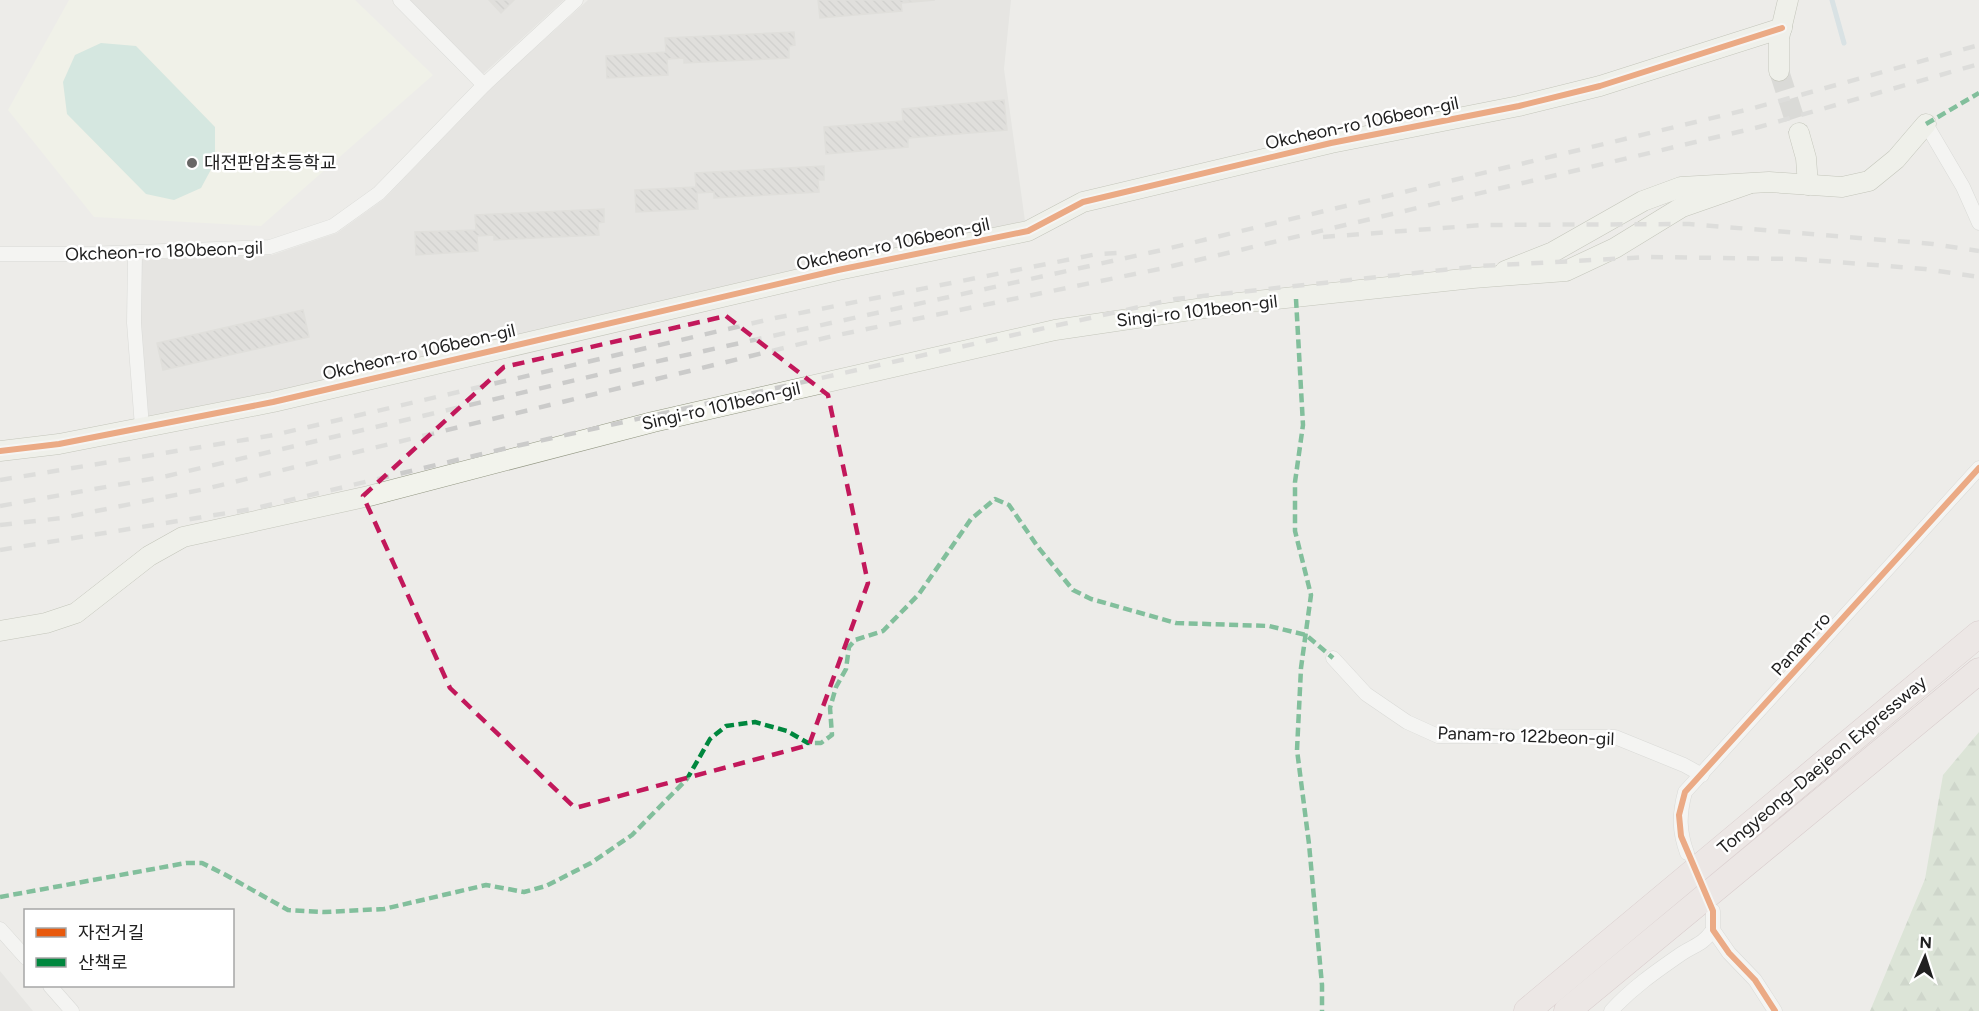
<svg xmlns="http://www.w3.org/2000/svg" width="1979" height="1011" viewBox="0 0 1979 1011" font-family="Figtree,'Noto Sans KR',sans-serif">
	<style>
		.residential { fill: #dddcda }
		.education { fill: #f4f5e6 }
		.forest { fill: url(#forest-firs) }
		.pitch { fill: #b8e0d4 }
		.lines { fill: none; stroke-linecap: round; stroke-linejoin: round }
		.stream { stroke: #c0d4de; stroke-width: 5 }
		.building { fill: url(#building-back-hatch); stroke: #d0cecb; stroke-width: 1.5 }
		.secondary-tunnel { stroke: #c4c3c1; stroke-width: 20; stroke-dasharray: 20 10; stroke-linecap: butt }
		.street-casing { stroke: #c3c3c1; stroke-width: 15 }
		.secondary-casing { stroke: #929682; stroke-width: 21 }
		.highway-casing { stroke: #c0a2a8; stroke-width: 27 }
		.street { stroke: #fcfcfc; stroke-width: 14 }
		.secondary { stroke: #f2f3ec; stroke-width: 20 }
		.highway { stroke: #eae0e0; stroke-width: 26 }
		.rail { stroke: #cbcbca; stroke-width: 4.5; stroke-dasharray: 12 12; stroke-linecap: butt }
		.quiet { stroke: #00873e; stroke-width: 4.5; stroke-dasharray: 9 4.5; stroke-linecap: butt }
		.cycleway-casing { stroke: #fff; stroke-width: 10 }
		.cycleway { stroke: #e8590c; stroke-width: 6 }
		.marked { fill: none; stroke: #c2185b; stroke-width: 4.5; stroke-dasharray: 12 8; stroke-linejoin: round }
		.poi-dot { fill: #686766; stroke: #fff; stroke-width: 2 }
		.labels { text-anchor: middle; stroke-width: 5; stroke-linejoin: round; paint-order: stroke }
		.street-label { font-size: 18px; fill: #202020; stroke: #fff }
		.poi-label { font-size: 18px; fill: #202020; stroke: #fff; text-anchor: start }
	</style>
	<defs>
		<pattern id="forest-firs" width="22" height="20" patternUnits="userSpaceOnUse" patternTransform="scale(1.5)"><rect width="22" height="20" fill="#c7dac1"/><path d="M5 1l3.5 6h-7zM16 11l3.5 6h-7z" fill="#abbba6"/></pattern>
		<pattern id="building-back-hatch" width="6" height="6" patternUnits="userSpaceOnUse" patternTransform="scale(1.5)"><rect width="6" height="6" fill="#d0cecc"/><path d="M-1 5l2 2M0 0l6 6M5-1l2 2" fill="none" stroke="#b2b1af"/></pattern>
	</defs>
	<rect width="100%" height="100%" fill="#edece9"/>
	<g class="residential">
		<path d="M410,0H564L482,75Z"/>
		<path d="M588,0H1011L1004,69L1025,221L836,260L271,392L147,416L139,323L140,260L272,255L337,233L384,199L493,86Z"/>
		<path d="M0,971L33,1011H0Z"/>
	</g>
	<path class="education" d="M69,0H355L433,75L261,226L94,217L8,110Z"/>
	<path class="forest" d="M1979,732V1011H1870L1925,879L1943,775Z"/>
	<path class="pitch" d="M101,43L136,46L215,127V162L201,188L174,200L146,194L67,114L63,82L75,55Z"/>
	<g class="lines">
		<path class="stream" d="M1832,0L1844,43"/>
	</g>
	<g class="building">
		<path d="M489,0H514L501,13Z"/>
		<path d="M818,0H935L901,3L902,11L820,18Z"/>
		<path d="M794,32L795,45L789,46V58L684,63V58L667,59L668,75L607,78L606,56L666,52L665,38Z"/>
		<path d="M1004,100L1007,130L908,138V147L826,154L824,127L903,121L902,109Z"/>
		<path d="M824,166V180H818L819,192L714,198V192L697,193L698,209L636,212L635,190L696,187L695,173Z"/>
		<path d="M604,209V222L598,223L599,235L494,240V235L477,236L478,251L416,255L415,232L476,230L475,215Z"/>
		<path d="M303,310L309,337L163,370L157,343Z"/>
	</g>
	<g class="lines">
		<path class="secondary-tunnel" d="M1779,71L1799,133"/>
		<defs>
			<g id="street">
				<path d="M400,0L484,85"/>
				<path d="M1926,124L1963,187L1979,223"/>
				<path d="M135,253L134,323L142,427"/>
				<path d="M0,254H86L270,247L333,226L379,193L484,85L576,0"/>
				<path d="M1333,658L1366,694L1407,722L1438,736L1615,737L1684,765L1702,775"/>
				<path d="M1687,853C1679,831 1679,815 1685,792L1979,468"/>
				<path d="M1713,911V930L1729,953L1755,980L1775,1011"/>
				<path d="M0,929L26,958"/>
				<path d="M50,986L72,1011"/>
				<path d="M1611,1011C1632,988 1655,972 1681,954C1696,944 1701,946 1713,930"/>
			</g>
			<g id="secondary">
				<path d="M1779,71V38L1788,0"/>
				<path d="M1799,133L1806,158L1808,185"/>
				<path d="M1505,271L1553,252L1643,201L1681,187L1769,182L1842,187L1869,181L1896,159L1926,124"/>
				<path d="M0,451L59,444L273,402L838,270L1028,231L1083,202L1331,143L1519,106L1600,86L1782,28"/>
				<path d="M0,631L46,623L76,613L149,556L183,537L369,496L653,422L1055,330L1238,303L1473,278L1566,271L1615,248L1682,207L1748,184"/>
			</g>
			<g id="highway">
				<path d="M1527,1011L1979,634"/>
				<path d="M1567,1011L1979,671"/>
			</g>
		</defs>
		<use href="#street" class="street-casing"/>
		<use href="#secondary" class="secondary-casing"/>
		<use href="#highway" class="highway-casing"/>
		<use href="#street" class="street"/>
		<use href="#secondary" class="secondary"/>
		<use href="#highway" class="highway"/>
		<g class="rail">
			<path d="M1323,237L1483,225L1689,224L1933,244L1979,251"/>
			<path d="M0,480L274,435L775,318L1097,254L1119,253"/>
			<path d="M0,506L167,476L627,368L1162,250L1754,108L1979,45"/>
			<path d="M0,525L62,518L205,489L833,336L1164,268L1759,127L1979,64"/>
			<path d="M0,550L252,509L503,449L1175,299L1480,266L1650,257L1798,259L1925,269L1979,277"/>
		</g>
		<g class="quiet">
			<path d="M1926,124L1979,93"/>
			<path d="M1296,299L1303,425L1295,482V531L1311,595L1301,668L1297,750L1309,844L1322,985V1011"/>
			<path d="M0,897L186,863H202L224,874L288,910L324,912L384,909L486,885L524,892L546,886L591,863L632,835L687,779L710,739L726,726L755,722L787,731L808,743H821L832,735L830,708L836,687L846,669L849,647L855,640L883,631L919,594L971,519L995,499L1009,505L1038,547L1073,590L1091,599L1176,623L1269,626L1306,635L1333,658"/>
		</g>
		<defs>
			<g id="cycleway">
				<path d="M0,451L59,444L273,402L838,270L1028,231L1083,202L1331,143L1519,106L1600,86L1782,28"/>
				<path d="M1775,1011L1755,980L1729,953L1713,930V911L1681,836L1679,815L1685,792L1979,468"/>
			</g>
		</defs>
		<use href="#cycleway" class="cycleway-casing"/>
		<use href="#cycleway" class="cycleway"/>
	</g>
	<path d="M0 0H1979V1011H0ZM726,316L828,395L868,583L809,745L575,808L450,688L363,496L504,367Z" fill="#edece9" fill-opacity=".55" fill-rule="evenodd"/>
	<path class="marked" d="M726,316L828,395L868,583L809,745L575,808L450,688L363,496L504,367Z"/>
	<circle class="poi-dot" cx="192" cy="163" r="6"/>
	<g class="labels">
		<g class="street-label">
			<text transform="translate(1362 123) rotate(-12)" y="6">Okcheon-ro 106beon-gil</text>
			<text transform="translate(893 244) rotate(-12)" y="6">Okcheon-ro 106beon-gil</text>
			<text transform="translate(164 251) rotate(-2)" y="6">Okcheon-ro 180beon-gil</text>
			<text transform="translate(1197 311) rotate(-7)" y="6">Singi-ro 101beon-gil</text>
			<text transform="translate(419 352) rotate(-13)" y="6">Okcheon-ro 106beon-gil</text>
			<text transform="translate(721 406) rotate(-13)" y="6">Singi-ro 101beon-gil</text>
			<text transform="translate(1801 644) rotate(-48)" y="6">Panam-ro</text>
			<text transform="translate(1526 736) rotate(2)" y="6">Panam-ro 122beon-gil</text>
			<text transform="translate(1822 765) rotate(-40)" y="6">Tongyeong–Daejeon Expressway</text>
		</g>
		<g class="poi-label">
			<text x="204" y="169">대전판암초등학교</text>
		</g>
	</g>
	<rect x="24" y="909" width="210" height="78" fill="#ffffff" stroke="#a6a6a6" stroke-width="1.5"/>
	<rect x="36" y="928" width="30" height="9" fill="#e8590c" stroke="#a6a6a6" stroke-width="1.5"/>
	<text x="78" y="939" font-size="18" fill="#202020">자전거길</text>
	<rect x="36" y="958" width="30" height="9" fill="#00873e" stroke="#a6a6a6" stroke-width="1.5"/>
	<text x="78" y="969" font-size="18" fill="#202020">산책로</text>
	<g transform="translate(1925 957) rotate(3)" stroke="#ffffff" stroke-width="4.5" paint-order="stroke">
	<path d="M0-4.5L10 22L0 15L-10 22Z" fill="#202020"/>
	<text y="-9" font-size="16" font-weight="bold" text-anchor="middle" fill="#202020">N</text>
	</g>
</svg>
